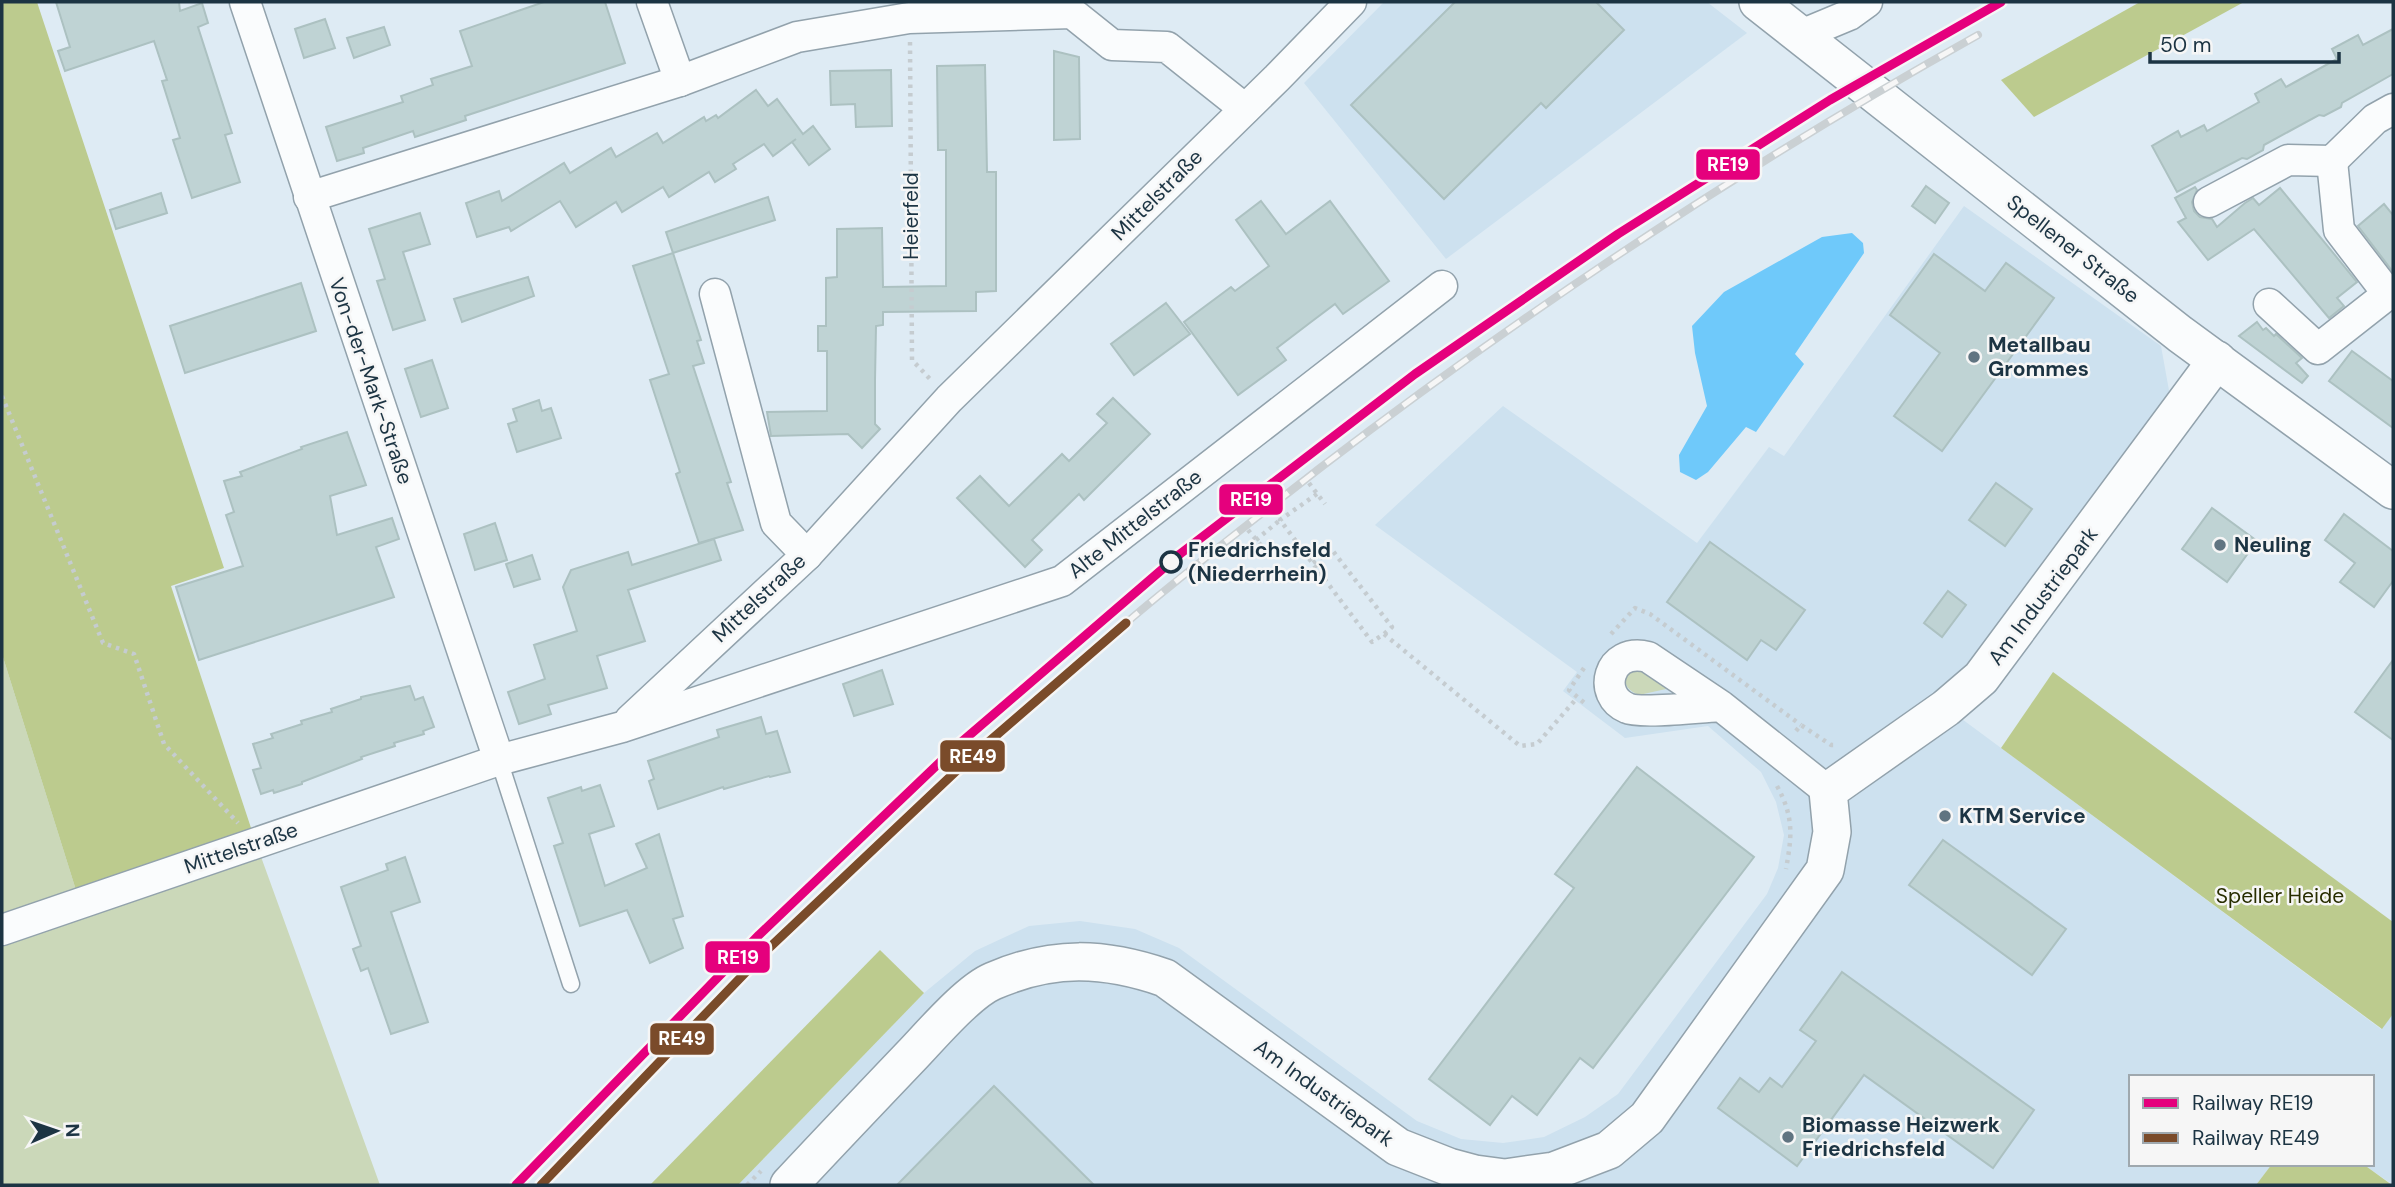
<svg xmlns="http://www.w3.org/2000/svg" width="2395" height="1187" viewBox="0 0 2395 1187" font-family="'DM Sans',sans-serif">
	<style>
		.built { fill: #cde1ef }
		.green { fill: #cbd8b9 }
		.forest { fill: #bccb8e }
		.water { fill: #6fc9fa }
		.building { fill: #bfd3d4; stroke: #acc1c1; stroke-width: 2 }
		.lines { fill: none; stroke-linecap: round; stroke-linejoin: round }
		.service-casing { stroke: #92a2ac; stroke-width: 19 }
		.minor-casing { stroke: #92a2ac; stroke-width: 33 }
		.tertiary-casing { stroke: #92a2ac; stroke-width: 40 }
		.path { stroke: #c5ccd0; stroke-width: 4.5; stroke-dasharray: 3.5 5; stroke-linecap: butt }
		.service { stroke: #fafcfd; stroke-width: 16 }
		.minor { stroke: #fafcfd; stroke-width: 30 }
		.tertiary { stroke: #fafcfd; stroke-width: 37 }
		.rail-casing { stroke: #cad0d3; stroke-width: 8 }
		.rail { stroke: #f6f6f6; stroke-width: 5; stroke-dasharray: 16; stroke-linecap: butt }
		.rail-1-casing { stroke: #f6f6f6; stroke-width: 14 }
		.rail-2-casing { stroke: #f6f6f6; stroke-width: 14 }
		.rail-1 { stroke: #e5007d; stroke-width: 9 }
		.rail-2 { stroke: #7a4b2a; stroke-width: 9 }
		.poi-dot { fill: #607481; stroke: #f6f6f6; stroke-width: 2.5 }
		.stop-dot { fill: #f6f6f6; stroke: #1c3443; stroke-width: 3.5 }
		.labels { text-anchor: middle; stroke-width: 5; stroke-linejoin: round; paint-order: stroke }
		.street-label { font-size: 21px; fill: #1c3443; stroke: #f6f6f6 }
		.poi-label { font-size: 21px; font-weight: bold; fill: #1c3443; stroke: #f6f6f6; text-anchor: start }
		.stop-label { font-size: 21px; font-weight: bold; fill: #1c3443; stroke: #f6f6f6; text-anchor: start }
		.park-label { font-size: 21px; fill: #282e00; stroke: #f6f6f6 }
		.line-badge { stroke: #f6f6f6; stroke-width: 2.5 }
		.badge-label { font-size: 19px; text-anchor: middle; font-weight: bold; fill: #fff }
	</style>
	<rect width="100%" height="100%" fill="#deebf4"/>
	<g class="built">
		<path d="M1384,2H1707L1747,33L1446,259L1304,83Z"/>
		<path d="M1964,206L2161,346L2170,396L1947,708L2381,1029L2393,1014V1185L2363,1164H2372V1077H2131V1164H2272L2256,1185H738L924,993L975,951L1029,926L1080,921L1135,929L1179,948L1417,1121L1461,1139L1503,1143L1544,1137L1585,1117L1618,1094L1767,894L1778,868L1784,835L1776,802L1761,772L1708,726L1625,738L1563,691L1577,672L1375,525L1503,406L1697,543L1769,447L1784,456Z"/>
	</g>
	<g class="green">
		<path d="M2,654L80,903L256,843L380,1185H2Z"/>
		<path d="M1637,666L1667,685L1666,689L1639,695C1629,691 1624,686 1625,675Z"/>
	</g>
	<g class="forest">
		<path d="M2,2H37L224,568L171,586L256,843L80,903L2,654Z"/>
		<path d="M2140,2H2244L2034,117L2001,80Z"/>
		<path d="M2053,672L2393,922V1014L2382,1029L2001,748Z"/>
		<path d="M880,950L924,993L738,1185H650Z"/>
		<path d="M2272,1164H2363L2392,1185H2256Z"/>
	</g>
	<path class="water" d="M1852,233L1863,243L1864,253L1795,354L1804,364L1756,432L1746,427L1708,472L1696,480L1680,472L1679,455L1707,406L1695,353L1692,326L1724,292L1822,237Z"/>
	<g class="building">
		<path d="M56,2H179L180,11L202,3L208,23L198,27L232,133L225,135L240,182L192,198L173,140L180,138L162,81L167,80L154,41L65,71L58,51L70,47Z"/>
		<path d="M544,2H605L625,63L465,116L466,120L415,137L413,131L363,148L364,153L337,161L326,127L403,102L401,96L433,85L431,79L472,66L460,31Z"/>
		<path d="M1455,2H1596L1624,30L1546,108L1541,103L1444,199L1351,105Z"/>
		<path d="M325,19L335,48L304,58L295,29Z"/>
		<path d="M384,27L390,45L354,58L347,38Z"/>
		<path d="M2393,29V74L2342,103L2341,107L2324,116L2319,115L2264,145L2263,150L2247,159L2242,158L2177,192L2152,146L2178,131L2181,137L2204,125L2207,131L2234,116L2259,102L2255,94L2281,79L2286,87L2337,59L2332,49L2358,35L2363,45Z"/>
		<path d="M1054,51L1079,57L1080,139L1054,140Z"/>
		<path d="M985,65L987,172H996V291L976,292V311L883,312V325L876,326L875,380V424L880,429L862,448L848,434L771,436L767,412L827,411V351H818V326H826V278L837,277V229L882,228L883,287L946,286V150H938L937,66Z"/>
		<path d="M891,70L892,126L856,127L855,104L831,105L830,71Z"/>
		<path d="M756,90L768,106L777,99L803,134L813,126L830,149L809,165L792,142L796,139L773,156L764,144L733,164L736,169L715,182L709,172L669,197L663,187L622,212L616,202L576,227L560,201L511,231L509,227L477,237L466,203L499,191L502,201L564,163L570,173L611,148L616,157L657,133L663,143L704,117L706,121L716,115L718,118Z"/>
		<path d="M1926,186L1949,203L1935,223L1912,206Z"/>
		<path d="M2195,187L2197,190L2192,202L2194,211L2200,217L2212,219L2217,227L2245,203L2253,198L2259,205L2280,188L2357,282L2337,298L2344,306L2329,318L2254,229L2208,260L2178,222L2186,218L2175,198Z"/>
		<path d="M161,193L167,213L116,229L110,210Z"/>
		<path d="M768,197L775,220L673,253L666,232Z"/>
		<path d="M1261,201L1286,234L1330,201L1389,281L1343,314L1335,304L1311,322L1277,348L1286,360L1238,395L1184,322L1231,287L1235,291L1269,266L1236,220Z"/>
		<path d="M2384,204L2393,215V272L2358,226Z"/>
		<path d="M420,213L430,244L403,252L425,320L393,330L377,281L385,279L369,229Z"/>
		<path d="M673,253L701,340L697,341L704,363L693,366L731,482L727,483L743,530L699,543L676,474L680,472L650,380L669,374L633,266Z"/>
		<path d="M1934,254L1985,291L2006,263L2054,298L1942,451L1894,416L1940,353L1890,315Z"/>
		<path d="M528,277L534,296L462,322L454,299Z"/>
		<path d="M301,283L316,331L185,373L170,326Z"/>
		<path d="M1166,303L1190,334L1134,375L1111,344Z"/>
		<path d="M2257,322L2263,330L2266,328L2274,336L2276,334L2302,358L2296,363L2308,376L2302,383L2239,336Z"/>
		<path d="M2352,351L2393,381V428L2329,381Z"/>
		<path d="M432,360L448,408L421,417L405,369Z"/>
		<path d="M1113,398L1150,434L1084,500L1079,494L1032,540L1042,550L1025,567L957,498L980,476L1009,506L1062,454L1069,461L1107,423L1097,414Z"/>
		<path d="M539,400L542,411L551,408L561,438L517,452L508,424L517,421L513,409Z"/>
		<path d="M347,432L366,485L330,496L337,535L392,518L399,539L376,547L394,597L199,660L176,587L243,566L226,515L234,512L224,481L242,476L240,472L302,449L301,447Z"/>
		<path d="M1996,483L2032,509L2005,546L1969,520Z"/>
		<path d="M2212,508L2257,541L2227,582L2182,549Z"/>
		<path d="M2344,514L2393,551V581L2374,607L2340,582L2355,563L2325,540Z"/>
		<path d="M495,523L507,560L475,570L464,534Z"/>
		<path d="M714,539L721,560L628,590L645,641L597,656L607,688L548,705L551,714L519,724L508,692L545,679L534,645L577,631L563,587L571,570L628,552L632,565Z"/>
		<path d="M1710,542L1805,610L1776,650L1761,640L1747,660L1667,602Z"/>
		<path d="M532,555L540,579L514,587L506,564Z"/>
		<path d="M1948,591L1966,605L1942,637L1924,623Z"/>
		<path d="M2393,660V740L2355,712Z"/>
		<path d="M882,670L893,704L854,716L843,684Z"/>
		<path d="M410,686L415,700L423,697L434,727L423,731L424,734L394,743L395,746L361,757L362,759L302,782V784L274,793L273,790L261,794L253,770L261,768L253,744L273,738L271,734L302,724L301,721L332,712L331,709L361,699V697Z"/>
		<path d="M761,717L766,734L777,731L790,772L770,777L769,776L724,789L723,787L658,809L649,781L654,779L648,761L719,737L717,730Z"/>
		<path d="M1637,767L1754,857L1593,1068L1580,1058L1537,1115L1512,1096L1490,1125L1429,1079L1574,888L1555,874Z"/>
		<path d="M600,785L614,826L589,834L605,886L647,868L636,844L659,834L683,916L673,919L683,948L650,963L627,910L580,926L554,846L563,843L548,798L581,787L582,791Z"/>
		<path d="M1943,840L2066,929L2032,975L1909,885Z"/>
		<path d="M405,857L420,902L391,912L428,1022L391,1034L368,968L361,971L353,949L361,946L341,887L388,870L386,864Z"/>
		<path d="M1842,972L2034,1110L1993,1168L1864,1075L1797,1166L1718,1108L1740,1078L1759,1092L1770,1078L1782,1087L1816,1041L1800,1030Z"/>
		<path d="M994,1086L1094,1185H897Z"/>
	</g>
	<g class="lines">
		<defs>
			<path id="service" d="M499,760L571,984"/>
			<g id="minor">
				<path d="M245,2L499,760"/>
				<path d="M652,2L680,81"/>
				<path d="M1801,35L1849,15L1867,2"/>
				<path d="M309,197L680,81L797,37L909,18L1072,13L1112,45L1167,47L1245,109"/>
				<path d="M2209,202L2288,160L2332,161L2375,119L2393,109"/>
				<path d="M715,294L776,523L807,555"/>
				<path d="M2269,304L2318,349L2388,294L2339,230L2332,161"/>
				<path d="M1721,706C1703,707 1640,714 1627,708C1597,696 1607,647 1648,657L1721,706L1828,791"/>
				<path d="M630,720L807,555L949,399L1277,78L1351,2"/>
				<path d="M2,930L499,760L622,727L1062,581L1442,286"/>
			</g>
			<g id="tertiary">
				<path d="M1758,2L2180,334L2393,490"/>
				<path d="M789,1185C830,1141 872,1097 914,1053C933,1033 969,991 993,981C1053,955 1104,957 1165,978L1398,1147L1449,1167L1475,1174L1505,1178L1554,1171L1609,1150L1647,1118L1825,870L1832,832L1828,791L1946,708L1981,678L2217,360"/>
			</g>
		</defs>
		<use href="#service" class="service-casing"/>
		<use href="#minor" class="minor-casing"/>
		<use href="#tertiary" class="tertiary-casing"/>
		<g class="path">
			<path d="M910,42L912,360L931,380"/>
			<path d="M2,396L103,643L134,654L164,744L238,823"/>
			<path d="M1309,483L1325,504"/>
			<path d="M1317,494L1280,520L1372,642L1384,634L1520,746L1537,744L1577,698"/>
			<path d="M1248,530L1265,550"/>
			<path d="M1256,540L1280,520"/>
			<path d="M1313,563L1332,550L1392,627L1384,634"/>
			<path d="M1611,634L1635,608L1650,614L1801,725"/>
			<path d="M1584,668L1569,690L1587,705"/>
			<path d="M1796,731L1801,725L1831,745H1838"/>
			<path d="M1777,786C1794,817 1792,836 1786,869"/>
			<path d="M747,1185L761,1171"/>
		</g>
		<use href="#service" class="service"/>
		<use href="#minor" class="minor"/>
		<use href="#tertiary" class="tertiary"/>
		<defs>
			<path id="rail" d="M1126,623C1189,569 1255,519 1320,468C1529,308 1749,163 1978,35"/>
		</defs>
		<use href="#rail" class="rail-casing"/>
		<use href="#rail" class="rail"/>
		<defs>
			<path id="rail-1" d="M516,1185L759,935L958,745L1180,554L1415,374L1618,234L1830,100L2001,2"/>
			<path id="rail-2" d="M541,1185L768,949L970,758L1126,623"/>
		</defs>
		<use href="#rail-1" class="rail-1-casing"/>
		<use href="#rail-2" class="rail-2-casing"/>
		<use href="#rail-1" class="rail-1"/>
		<use href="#rail-2" class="rail-2"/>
	</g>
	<g class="poi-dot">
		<circle cx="1974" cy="357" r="7"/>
		<circle cx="2220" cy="545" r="7"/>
		<circle cx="1945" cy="816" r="7"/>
		<circle cx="1788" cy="1137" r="7"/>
	</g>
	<circle class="stop-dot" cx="1171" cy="562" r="10"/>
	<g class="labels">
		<g class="street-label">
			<text transform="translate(1157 195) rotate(-45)" y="7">Mittelstraße</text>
			<text transform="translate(911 216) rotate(-90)" y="7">Heierfeld</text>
			<text transform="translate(2073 249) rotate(38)" y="7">Spellener Straße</text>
			<text transform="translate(371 381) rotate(71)" y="7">Von-der-Mark-Straße</text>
			<text transform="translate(1135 524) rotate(-38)" y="7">Alte Mittelstraße</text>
			<text transform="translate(2043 596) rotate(-53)" y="7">Am Industriepark</text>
			<text transform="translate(759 598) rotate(-43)" y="7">Mittelstraße</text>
			<text transform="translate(241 848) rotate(-19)" y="7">Mittelstraße</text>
			<text transform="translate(1324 1093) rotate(36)" y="7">Am Industriepark</text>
		</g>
		<g class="poi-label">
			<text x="1988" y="352">Metallbau<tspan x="1988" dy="24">Grommes</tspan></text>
			<text x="2234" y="552">Neuling</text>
			<text x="1959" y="823">KTM Service</text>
			<text x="1802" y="1132">Biomasse Heizwerk<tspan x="1802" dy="24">Friedrichsfeld</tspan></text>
		</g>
		<g class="stop-label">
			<text x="1188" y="557">Friedrichsfeld<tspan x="1188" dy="24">(Niederrhein)</tspan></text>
		</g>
		<g class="park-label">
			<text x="2280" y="903">Speller Heide</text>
		</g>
	</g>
	<g class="line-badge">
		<rect x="1695" y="148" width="66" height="33" rx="7" fill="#e5007d"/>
		<rect x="1218" y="483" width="66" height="33" rx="7" fill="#e5007d"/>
		<rect x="939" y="739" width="67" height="34" rx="7" fill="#7a4b2a"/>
		<rect x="704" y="940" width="67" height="34" rx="7" fill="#e5007d"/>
		<rect x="649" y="1022" width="66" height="34" rx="7" fill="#7a4b2a"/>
	</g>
	<g class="badge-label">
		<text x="1728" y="171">RE19</text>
		<text x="1251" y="506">RE19</text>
		<text x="973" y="763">RE49</text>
		<text x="738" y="964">RE19</text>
		<text x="682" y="1045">RE49</text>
	</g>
	<rect width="2395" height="1187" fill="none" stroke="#1c3443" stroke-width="7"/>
	<rect x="2129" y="1075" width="245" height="91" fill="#f6f6f6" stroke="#9fa8ae" stroke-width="2"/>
	<rect x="2143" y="1098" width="35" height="10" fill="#e5007d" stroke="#9fa8ae" stroke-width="2"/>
	<text x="2192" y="1110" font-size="21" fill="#1c3443">Railway RE19</text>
	<rect x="2143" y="1133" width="35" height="10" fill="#7a4b2a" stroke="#9fa8ae" stroke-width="2"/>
	<text x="2192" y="1145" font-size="21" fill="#1c3443">Railway RE49</text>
	<g transform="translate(56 1131) rotate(88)" stroke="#f6f6f6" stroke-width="5" paint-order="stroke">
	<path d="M0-5L12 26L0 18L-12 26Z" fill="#1c3443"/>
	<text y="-10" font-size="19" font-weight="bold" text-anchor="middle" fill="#1c3443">N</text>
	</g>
	<path d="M2150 52v10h189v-10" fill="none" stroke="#1c3443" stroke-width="3.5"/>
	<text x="2160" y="52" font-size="21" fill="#1c3443" stroke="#f6f6f6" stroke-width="5" paint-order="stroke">50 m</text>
</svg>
